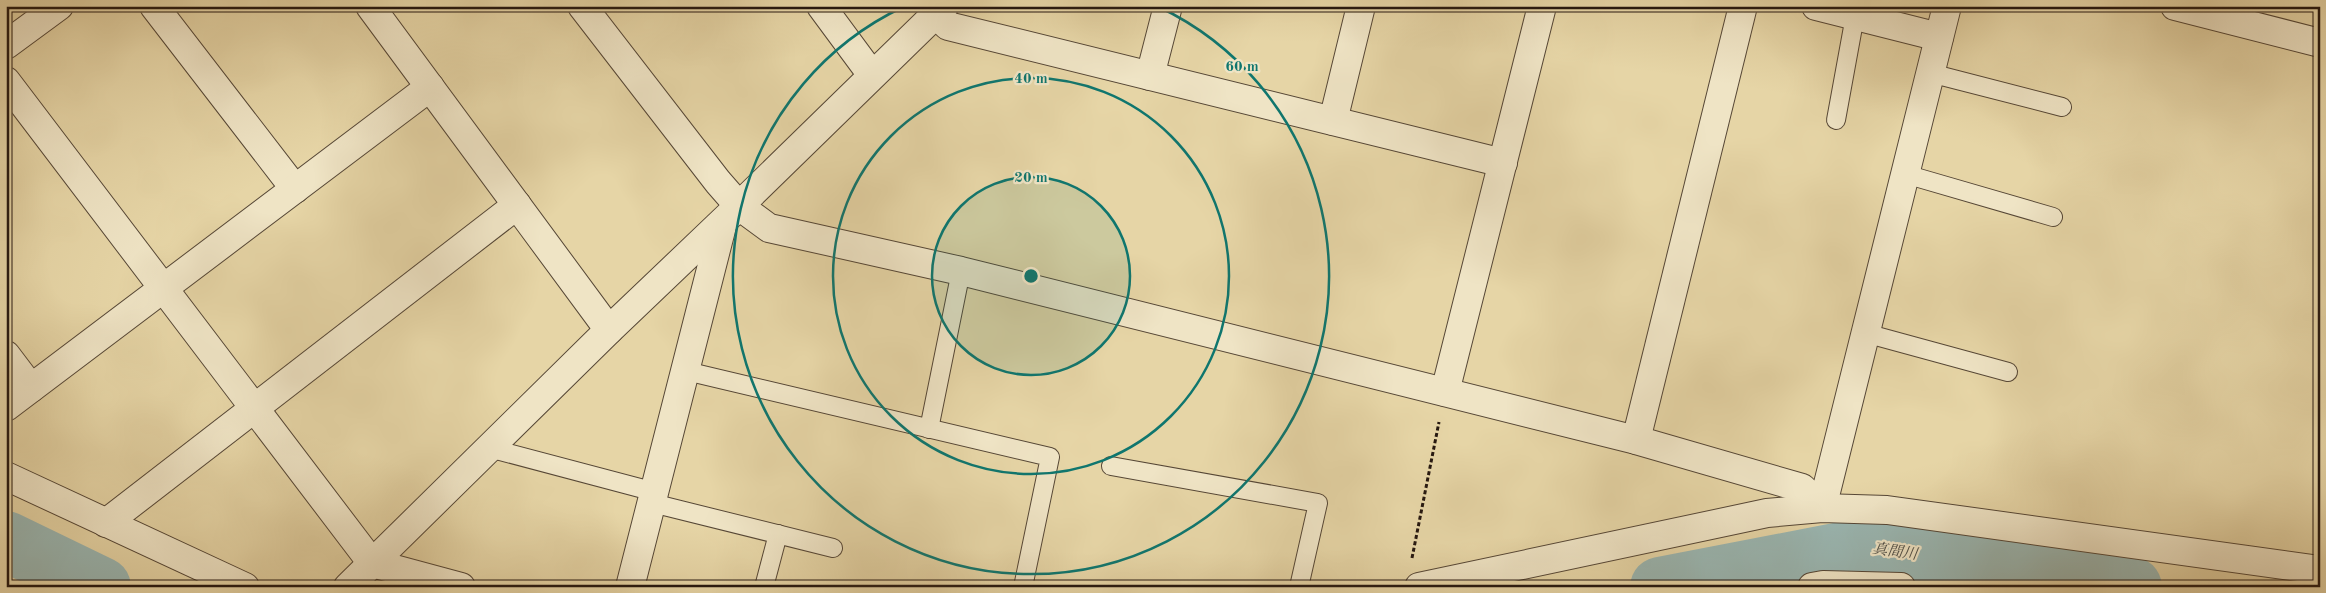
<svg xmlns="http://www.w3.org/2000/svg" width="2326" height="593" viewBox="0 0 2326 593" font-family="'Old Standard TT','Noto Serif JP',serif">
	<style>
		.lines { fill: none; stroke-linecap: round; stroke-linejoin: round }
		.river { stroke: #9ab6b1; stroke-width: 60 }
		.service-casing { stroke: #564736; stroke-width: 20 }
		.minor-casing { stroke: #564736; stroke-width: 30 }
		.path { stroke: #261810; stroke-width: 3; stroke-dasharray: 4 2.5; stroke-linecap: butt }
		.service { stroke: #efe4c5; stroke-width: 18 }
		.minor { stroke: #efe4c5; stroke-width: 28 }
		.ring { fill: none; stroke: #0f766e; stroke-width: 2.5 }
		.labels { text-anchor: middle; stroke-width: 4.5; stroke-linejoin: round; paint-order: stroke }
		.water-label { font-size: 15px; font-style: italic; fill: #4f4f48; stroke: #efe4c5 }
		.centre { fill: #0f766e; stroke: #efe4c5; stroke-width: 2.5 }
		.ring-label { font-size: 15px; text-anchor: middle; font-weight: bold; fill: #0f766e; stroke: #efe4c5; stroke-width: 4.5; stroke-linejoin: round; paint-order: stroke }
	</style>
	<rect width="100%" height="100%" fill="#e6d5a6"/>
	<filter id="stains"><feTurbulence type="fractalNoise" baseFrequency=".004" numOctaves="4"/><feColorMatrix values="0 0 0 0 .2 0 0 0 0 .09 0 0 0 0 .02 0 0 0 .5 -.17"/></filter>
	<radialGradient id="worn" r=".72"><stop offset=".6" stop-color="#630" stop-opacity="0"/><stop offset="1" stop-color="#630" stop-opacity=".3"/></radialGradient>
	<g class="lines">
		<g class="river">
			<path d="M6,541L101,587"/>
			<path d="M1660,587L1867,547L2132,587"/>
		</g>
		<defs>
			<g id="service">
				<path d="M1930,73L2062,107"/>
				<path d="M1836,120L1855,16"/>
				<path d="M1905,174L2053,217"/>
				<path d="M1865,333L2008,372"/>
				<path d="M686,371L1050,457L1023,587"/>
				<path d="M929,429L961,271"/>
				<path d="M489,448L655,492"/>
				<path d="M1111,466L1318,503L1299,587"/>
				<path d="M652,503L833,548"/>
				<path d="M764,587L778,534"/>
			</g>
			<g id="minor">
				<path d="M154,6L295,189"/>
				<path d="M370,6L609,330"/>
				<path d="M582,6L718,182L739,206L769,228L961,271L1636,440L1802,488L1822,508L1947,6"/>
				<path d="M821,6L872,75"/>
				<path d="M1816,6L1939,37"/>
				<path d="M2175,6L2320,43"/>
				<path d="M936,14L948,26L1503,163"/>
				<path d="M6,45L59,6"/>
				<path d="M1150,76L1168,6"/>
				<path d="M6,81L372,563L461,587"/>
				<path d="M1333,121L1361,6"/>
				<path d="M6,355L31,388"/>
				<path d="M1445,392L1542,6"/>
				<path d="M6,407L430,87"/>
				<path d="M1636,440L1743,6"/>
				<path d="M6,476L245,587"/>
				<path d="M106,523L517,205"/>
				<path d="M348,587L609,330L739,206L944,6"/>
				<path d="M630,587L723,222"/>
				<path d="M1419,587L1767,513L1822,508L1887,510L2320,570"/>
				<path d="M1812,587L1823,585L1901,587"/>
			</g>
		</defs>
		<use href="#service" class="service-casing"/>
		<use href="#minor" class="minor-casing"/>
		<path class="path" d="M1412,558L1439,422"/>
		<use href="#service" class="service"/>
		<use href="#minor" class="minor"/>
	</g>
	<circle cx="1031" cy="276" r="99" fill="#0f766e" fill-opacity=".12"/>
	<g class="ring">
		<circle cx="1031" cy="276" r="99"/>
		<circle cx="1031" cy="276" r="198"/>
		<path d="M1159 7A298 298 0 1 1 903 7"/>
	</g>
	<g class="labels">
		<g class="water-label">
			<text transform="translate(1895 551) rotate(8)" y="5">真間川</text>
		</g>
	</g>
	<circle cx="1031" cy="276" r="8" class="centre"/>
	<g class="ring-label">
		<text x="1242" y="71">60 m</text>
		<text x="1031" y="83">40 m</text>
		<text x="1031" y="182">20 m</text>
	</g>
	<rect width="2326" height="593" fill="none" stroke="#e6d5a6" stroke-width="25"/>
	<rect x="8" y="8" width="2311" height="578" fill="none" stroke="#261810" stroke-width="2.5"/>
	<rect x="12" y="12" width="2301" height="568" fill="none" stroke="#261810"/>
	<rect width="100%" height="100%" filter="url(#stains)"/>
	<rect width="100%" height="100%" fill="url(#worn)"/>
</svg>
